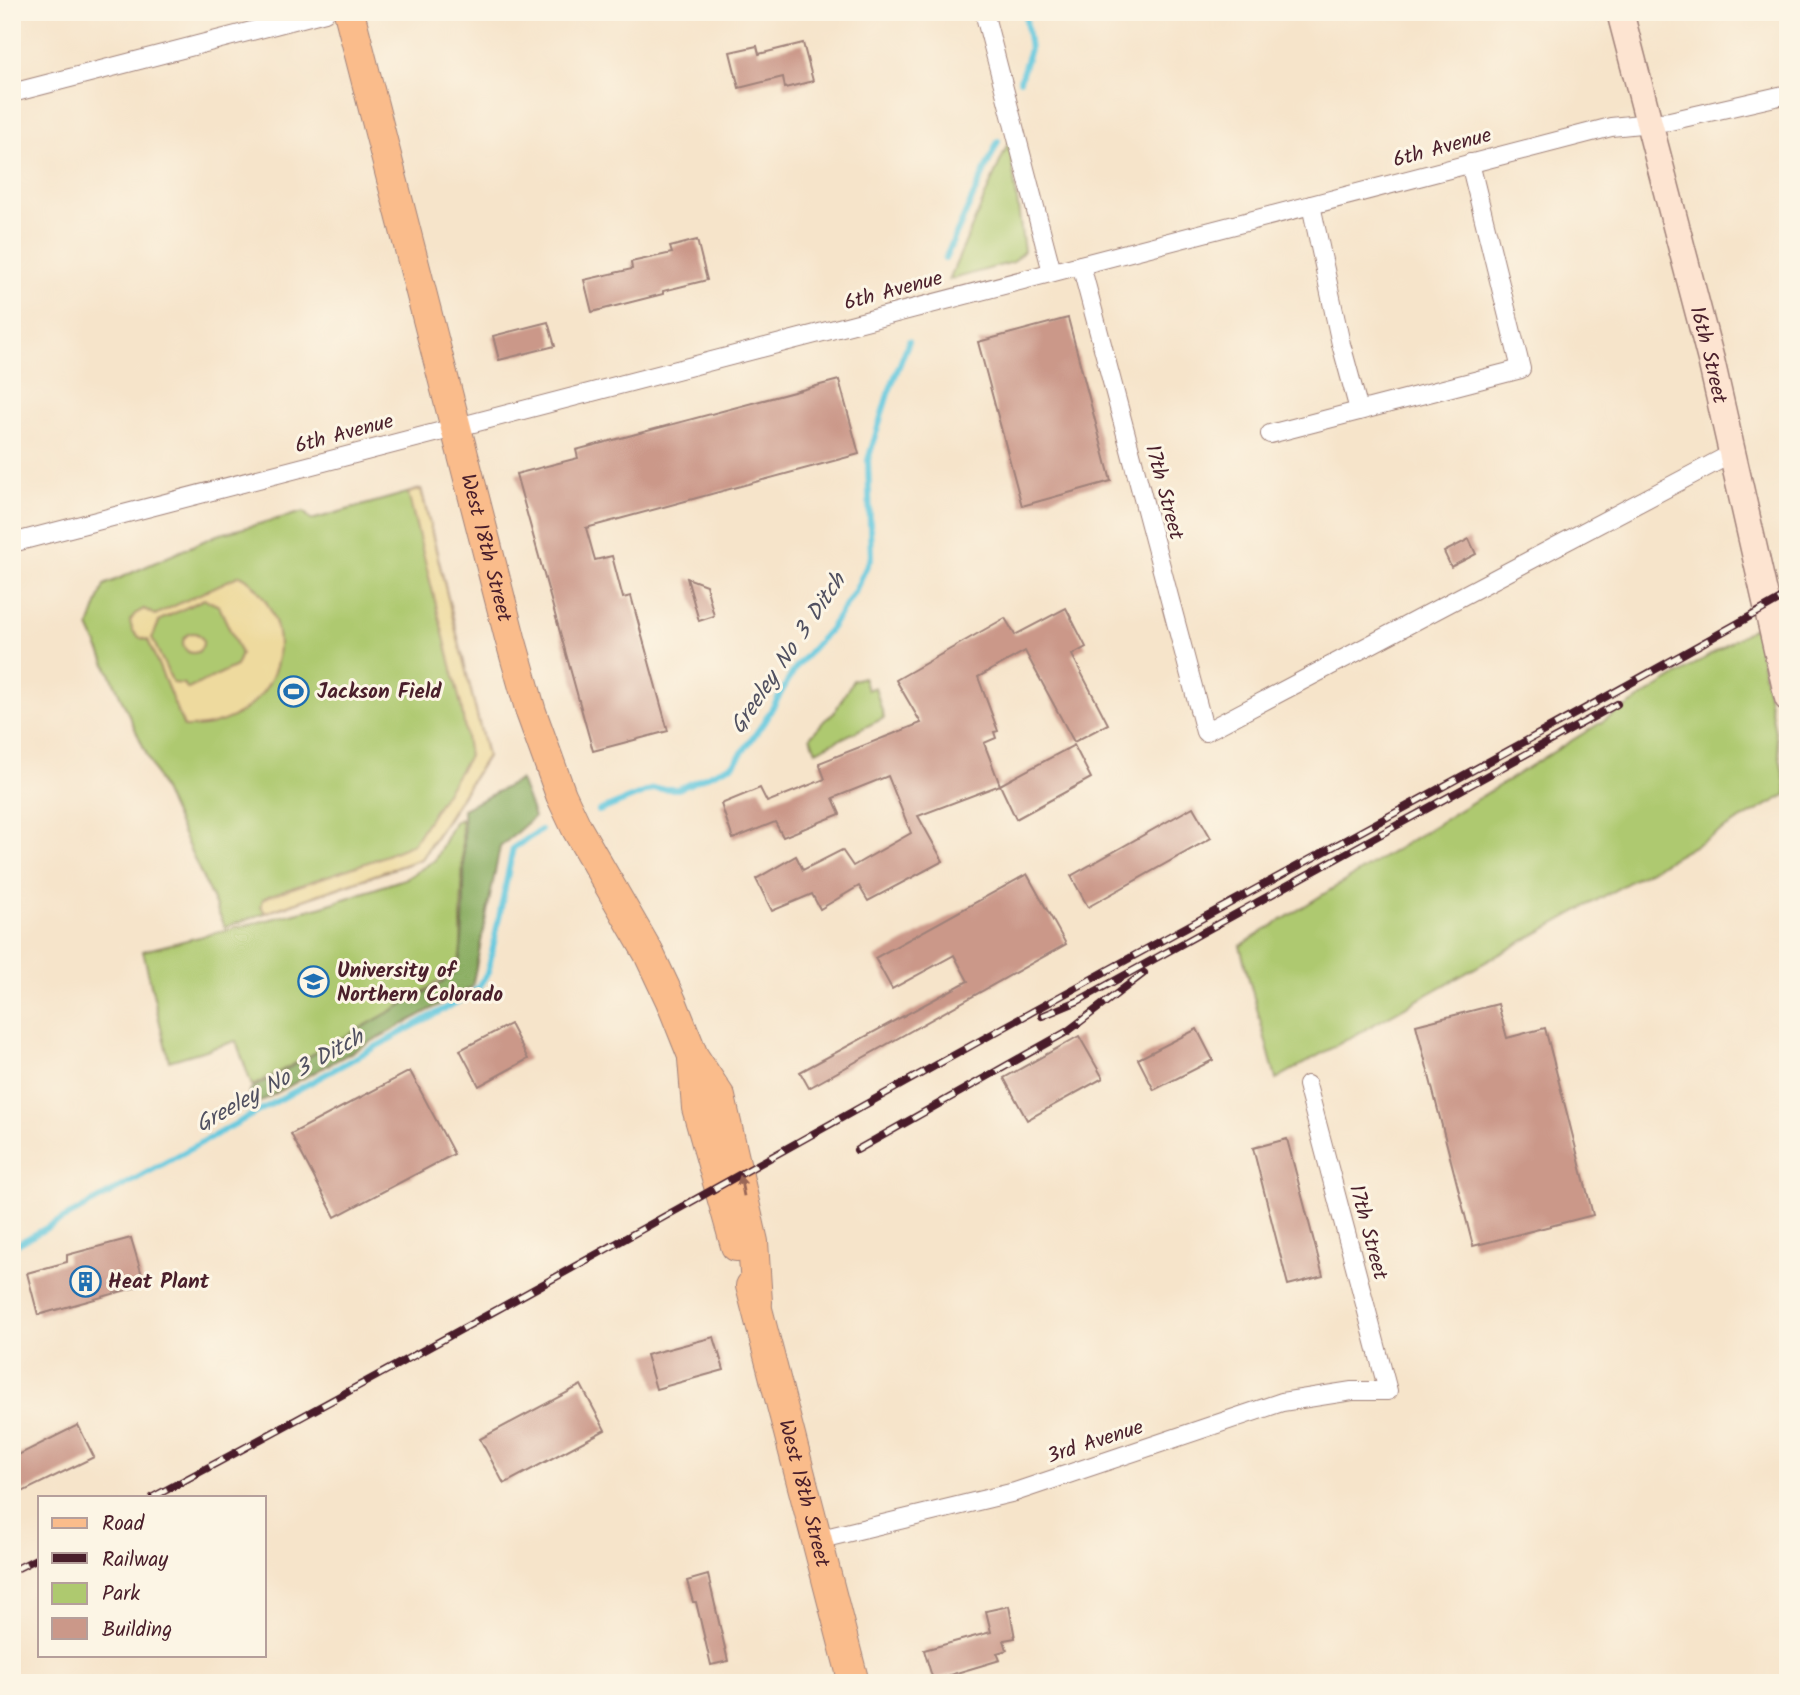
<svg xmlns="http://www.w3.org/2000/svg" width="1800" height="1695" viewBox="0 0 1800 1695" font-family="Kalam,sans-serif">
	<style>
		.green { fill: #aec96f; stroke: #7c744d; stroke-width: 2 }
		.forest { fill: #8aad62; stroke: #6a6646; stroke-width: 2 }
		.sand { fill: #eeda9e; stroke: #9c7c64; stroke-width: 2; fill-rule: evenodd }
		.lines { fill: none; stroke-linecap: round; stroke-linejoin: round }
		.stream { stroke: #61c7de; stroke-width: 6 }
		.building { fill: #cb9889 }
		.minor-casing { stroke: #a0827a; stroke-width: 20 }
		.secondary-casing { stroke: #a0827a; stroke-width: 29 }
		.primary-casing { stroke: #a0827a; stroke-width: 32 }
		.minor { stroke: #fff; stroke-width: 18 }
		.secondary { stroke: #fde4d1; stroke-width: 26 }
		.primary { stroke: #fabc8b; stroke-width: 30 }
		.rail-casing { stroke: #4a1f2b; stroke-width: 8 }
		.rail { stroke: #fcf5e5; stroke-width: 5; stroke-dasharray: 16; stroke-linecap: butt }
		.oneway { fill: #996656 }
		.labels { text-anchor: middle; stroke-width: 6; stroke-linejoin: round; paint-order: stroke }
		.street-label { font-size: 21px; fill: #4a1f2b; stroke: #fcf5e5 }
		.poi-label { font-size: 21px; font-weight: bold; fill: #4a1f2b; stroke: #fcf5e5; text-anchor: start }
		.water-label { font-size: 23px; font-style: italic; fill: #515161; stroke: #fcf5e5 }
	</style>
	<rect width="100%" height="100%" fill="#fcf5e5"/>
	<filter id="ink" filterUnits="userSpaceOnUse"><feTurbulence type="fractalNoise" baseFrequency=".0143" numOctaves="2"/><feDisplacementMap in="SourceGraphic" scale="14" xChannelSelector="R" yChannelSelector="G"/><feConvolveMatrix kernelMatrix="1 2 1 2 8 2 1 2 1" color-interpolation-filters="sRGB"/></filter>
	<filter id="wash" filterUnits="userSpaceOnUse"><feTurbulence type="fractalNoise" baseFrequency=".00686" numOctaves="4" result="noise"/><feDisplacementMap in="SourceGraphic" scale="28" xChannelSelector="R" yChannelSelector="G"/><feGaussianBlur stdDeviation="1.57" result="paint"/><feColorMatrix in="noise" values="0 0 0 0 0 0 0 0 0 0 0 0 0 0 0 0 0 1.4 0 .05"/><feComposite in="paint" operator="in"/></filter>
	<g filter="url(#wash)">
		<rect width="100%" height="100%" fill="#f6e4ca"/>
		<g class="green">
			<path d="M1009,141L1024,251L1013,262L949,280Z"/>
			<path d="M421,489L487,756L422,859L225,927L89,627L104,585L217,535L304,512L311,520Z"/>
			<path d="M1755,627L1787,794L1276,1079L1240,946Z"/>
			<path d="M863,677L867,690L875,687L884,718L816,751L810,737L825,720L834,713L853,680Z"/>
			<path d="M461,819C464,853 462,887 461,920C461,934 463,951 458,963C450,985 283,1069 252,1086L236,1041L169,1061L143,951L323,906L407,878L435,860L454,822Z"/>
		</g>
		<path class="forest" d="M520,780L534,817L500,847L472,987L245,1110L251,1089L435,987C442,982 451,977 456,970C467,953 464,835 463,809Z"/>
		<g class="sand">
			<path d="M421,489L487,756L421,859L265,913L261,906L263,899L269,896L377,859L413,844L469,756L461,705L408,493Z"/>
			<path d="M240,575C250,579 257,588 263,597C306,660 256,730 184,727L148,640C136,638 132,632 130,621L135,614L144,609L155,615ZM204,599L219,606L241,654L236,666L188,689L184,684L173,683L152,638L160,620Z"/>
			<circle cx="193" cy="643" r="10"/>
		</g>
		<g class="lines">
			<g class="stream">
				<path d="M1020,80L1030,49L1025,12"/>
				<path d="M945,259L998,141"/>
				<path d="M599,811L653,789H678L734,764L764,722L796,667L830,629L855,591L871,557L868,460L888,394L909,341"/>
				<path d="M12,1247L475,992L488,972L513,848L541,830"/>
			</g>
		</g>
		<g id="blocks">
			<g class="building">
				<path d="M803,43L813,81L785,88L783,77L739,88L730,52L757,46L759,54Z"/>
				<path d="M697,240L707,280L663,291V294L592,312L584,280L632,269L631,262L672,253L670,247Z"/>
				<path d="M1068,318L1111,481L1022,506L978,342Z"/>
				<path d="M548,322L555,346L499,360L493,336Z"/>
				<path d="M839,380L859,454L586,528L595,560L612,556L623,598L631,596L668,731L593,751L516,474L578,458L576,450Z"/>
				<path d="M1469,539L1476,554L1451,567L1444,552Z"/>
				<path d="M687,578L706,585L714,616L699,621Z"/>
				<path d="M1066,608L1086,647L1072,655L1108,724L1074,742L1025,651L978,677L998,731L994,732L996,738L984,743L1000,785L1074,745L1091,778L1016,819L1000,785L918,816L943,861L868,901L859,886L820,909L812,894L772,911L756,879L796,856L803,870L842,850L853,866L911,833L888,776L833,798L840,814L783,837L775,822L733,839L721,804L760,788L767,802L825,779L819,763L921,723L896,680L1005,618L1015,635Z"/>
				<path d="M1193,807L1211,838L1088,907L1071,876Z"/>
				<path d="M1027,874L1066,944L809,1088L800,1072L968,981L954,955L892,989L875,958Z"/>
				<path d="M1498,1004L1507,1038L1545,1028L1593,1215L1473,1246L1416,1025Z"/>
				<path d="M510,1024L528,1059L479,1086L460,1050Z"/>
				<path d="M1197,1029L1213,1060L1154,1090L1138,1059Z"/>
				<path d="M1079,1036L1103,1078L1027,1120L1004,1078Z"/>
				<path d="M410,1071L454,1154L335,1217L291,1134Z"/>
				<path d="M1287,1139L1323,1276L1288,1285L1253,1148Z"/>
				<path d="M131,1238L142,1275L141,1286L38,1315L27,1273L67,1262V1255Z"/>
				<path d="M714,1337L724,1370L656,1389L646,1355Z"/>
				<path d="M581,1385L605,1430L504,1484L480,1439Z"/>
				<path d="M78,1425L94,1457L12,1497V1458Z"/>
				<path d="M708,1575L728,1661L711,1665L696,1602H693L687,1581Z"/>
				<path d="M1009,1606L1015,1638L1004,1640L1007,1650L997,1653L1000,1660L933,1680L924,1650L991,1632L986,1611Z"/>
			</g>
		</g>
	</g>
	<g filter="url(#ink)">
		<use href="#blocks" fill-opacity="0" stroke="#a0827a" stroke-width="2"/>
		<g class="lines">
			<defs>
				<g id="minor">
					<path d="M984,12L1052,272"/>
					<path d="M12,93L325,12"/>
					<path d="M1311,205L1341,344L1359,410"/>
					<path d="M1081,265L1205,732L1733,453"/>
					<path d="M1270,434L1521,369L1470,163"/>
					<path d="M12,543L1611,127L1670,121L1788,94"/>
					<path d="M817,1540L1015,1492L1282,1402L1352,1391H1388L1307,1085"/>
				</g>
				<g id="secondary">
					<path id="s1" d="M1620,12L1711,360L1788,698"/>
				</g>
				<g id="primary">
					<path id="s2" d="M349,12L510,638L531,712L561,795L577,829L648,952L671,1001L693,1056L720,1097L753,1242L757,1302"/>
					<path d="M693,1059L697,1108L736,1246"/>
					<path id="s3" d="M751,1286L854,1683"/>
				</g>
			</defs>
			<use href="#minor" class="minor-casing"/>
			<use href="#secondary" class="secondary-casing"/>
			<use href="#primary" class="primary-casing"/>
			<use href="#minor" class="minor"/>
			<use href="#secondary" class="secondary"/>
			<use href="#primary" class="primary"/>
			<defs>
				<g id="rail">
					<path d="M1042,1016L1078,1001L1617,704"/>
					<path d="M857,1150L1068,1031L1144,973"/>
					<path d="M153,1497C423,1353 690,1202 958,1053C1234,899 1513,751 1788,595"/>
					<path d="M12,1571L40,1557"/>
				</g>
			</defs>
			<use href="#rail" class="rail-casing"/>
			<use href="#rail" class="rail"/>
		</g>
		<defs><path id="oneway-solid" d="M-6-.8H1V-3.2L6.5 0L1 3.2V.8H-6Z" transform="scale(1.75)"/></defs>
		<use class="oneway" href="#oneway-solid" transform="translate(742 1186) rotate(-101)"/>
	</g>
	<defs>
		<symbol id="stadium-ring" viewBox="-11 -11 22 22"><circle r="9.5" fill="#fcf5e5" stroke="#1f6fb2" stroke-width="1.5"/><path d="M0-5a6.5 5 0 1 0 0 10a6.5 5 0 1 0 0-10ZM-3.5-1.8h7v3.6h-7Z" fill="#1f6fb2"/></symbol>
		<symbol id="university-ring" viewBox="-11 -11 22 22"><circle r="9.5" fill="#fcf5e5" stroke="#1f6fb2" stroke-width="1.5"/><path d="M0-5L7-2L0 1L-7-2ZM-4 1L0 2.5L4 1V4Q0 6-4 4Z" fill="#1f6fb2"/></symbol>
		<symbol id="building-ring" viewBox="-11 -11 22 22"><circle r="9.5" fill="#fcf5e5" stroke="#1f6fb2" stroke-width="1.5"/><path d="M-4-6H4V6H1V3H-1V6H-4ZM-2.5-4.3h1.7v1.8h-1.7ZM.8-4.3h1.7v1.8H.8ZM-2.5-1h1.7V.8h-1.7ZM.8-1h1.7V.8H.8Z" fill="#1f6fb2"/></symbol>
	</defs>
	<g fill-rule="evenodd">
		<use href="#stadium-ring" x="276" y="674" width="35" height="35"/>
		<use href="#university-ring" x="296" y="964" width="35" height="35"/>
		<use href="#building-ring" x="68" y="1264" width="35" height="35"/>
	</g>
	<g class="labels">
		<g class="street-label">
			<text transform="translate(1442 147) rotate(-15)" y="7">6th Avenue</text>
			<text transform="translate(893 290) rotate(-15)" y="7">6th Avenue</text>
			<text dy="7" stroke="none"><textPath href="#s1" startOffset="354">16th Street</textPath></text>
			<text transform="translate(344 433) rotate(-15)" y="7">6th Avenue</text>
			<text transform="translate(1165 492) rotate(75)" y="7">17th Street</text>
			<text dy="7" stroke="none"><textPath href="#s2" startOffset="553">West 18th Street</textPath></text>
			<text transform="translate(1369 1232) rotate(75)" y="7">17th Street</text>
			<text transform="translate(1095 1441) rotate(-18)" y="7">3rd Avenue</text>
			<text dy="7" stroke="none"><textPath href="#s3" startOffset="214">West 18th Street</textPath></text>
		</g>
		<g class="poi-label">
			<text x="317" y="698">Jackson Field</text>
			<text x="337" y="977">University of<tspan x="337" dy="24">Northern Colorado</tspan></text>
			<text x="108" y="1288">Heat Plant</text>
		</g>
		<g class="water-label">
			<text transform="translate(787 653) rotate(-56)" y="8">Greeley No 3 Ditch</text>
			<text transform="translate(279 1080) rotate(-29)" y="8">Greeley No 3 Ditch</text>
		</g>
	</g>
	<rect width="1800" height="1695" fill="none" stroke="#fcf5e5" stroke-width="42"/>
	<rect x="38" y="1496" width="228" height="161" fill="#fcf5e5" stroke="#b59f9b" stroke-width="2"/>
	<rect x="52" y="1518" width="35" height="10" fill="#fabc8b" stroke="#b59f9b" stroke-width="2"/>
	<text x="102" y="1530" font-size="21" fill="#4a1f2b">Road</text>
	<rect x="52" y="1553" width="35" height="10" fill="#4a1f2b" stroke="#b59f9b" stroke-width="2"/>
	<text x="102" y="1566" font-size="21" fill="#4a1f2b">Railway</text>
	<rect x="52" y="1583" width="35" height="21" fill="#aec96f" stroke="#b59f9b" stroke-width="2"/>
	<text x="102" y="1600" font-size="21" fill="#4a1f2b">Park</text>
	<rect x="52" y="1618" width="35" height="21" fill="#cb9889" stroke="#b59f9b" stroke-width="2"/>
	<text x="102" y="1636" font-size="21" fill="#4a1f2b">Building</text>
</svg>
